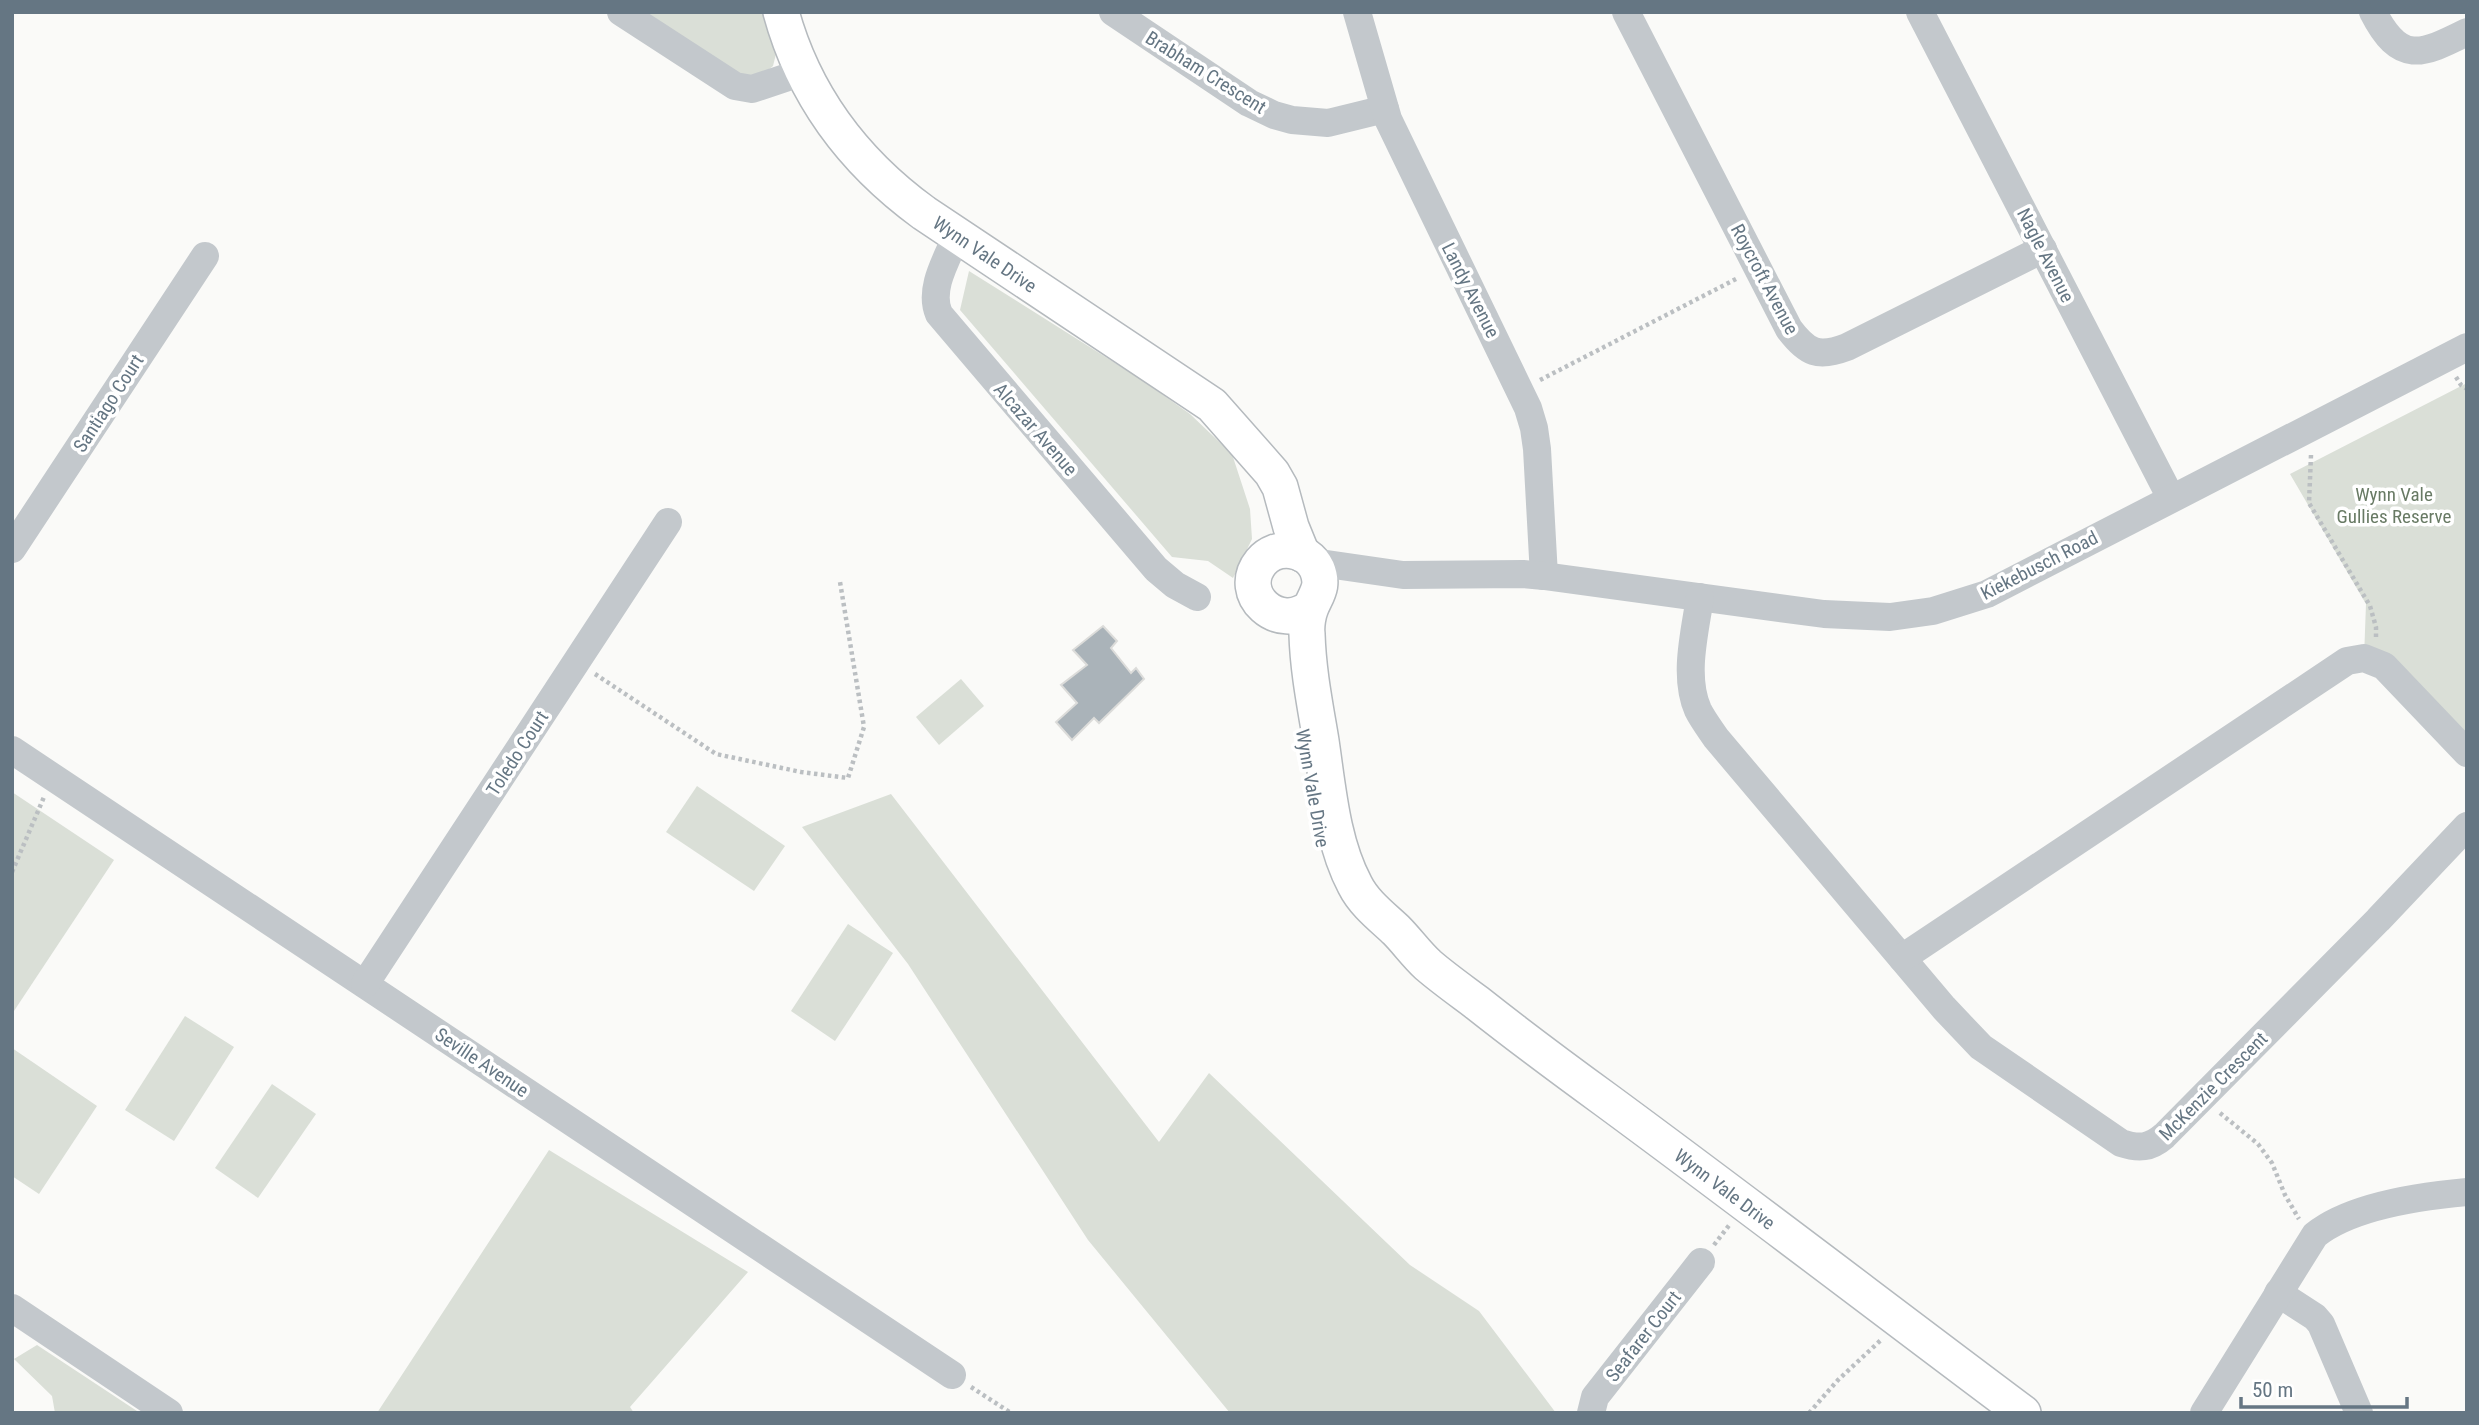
<svg xmlns="http://www.w3.org/2000/svg" width="2479" height="1425" viewBox="0 0 2479 1425" font-family="'Roboto Condensed',sans-serif">
	<style>
		.green { fill: #dadfd7 }
		.building { fill: #aab3b9; stroke: #dcdcda; stroke-width: 2 }
		.lines { fill: none; stroke-linecap: round; stroke-linejoin: round }
		.major-casing { stroke: #b5babe; stroke-width: 38 }
		.path { stroke: #bbbfc2; stroke-width: 4.5; stroke-dasharray: 3.5 3.5; stroke-linecap: butt }
		.minor { stroke: #c3c8cc; stroke-width: 28 }
		.major { stroke: #fff; stroke-width: 35 }
		.labels { text-anchor: middle; stroke-width: 7; stroke-linejoin: round; paint-order: stroke }
		.street-label { font-size: 19px; fill: #657683; stroke: #fff }
		.park-label { font-size: 19px; fill: #687a64; stroke: #fff }
	</style>
	<rect width="100%" height="100%" fill="#fafaf8"/>
	<g class="green">
		<path d="M646,12H767L778,46L773,66L762,75L742,77Z"/>
		<path d="M969,271L1142,380L1190,414L1232,454L1250,509L1252,539L1233,578L1208,561L1172,557L960,310Z"/>
		<path d="M2467,383V753L2364,658L2366,604L2290,474Z"/>
		<path d="M961,679L984,706L939,745L916,717Z"/>
		<path d="M697,786L785,846L754,891L666,832Z"/>
		<path d="M12,792L114,860L12,1014Z"/>
		<path d="M891,794L1159,1142L1209,1073L1410,1265L1479,1311L1556,1413H1230L1088,1240L908,964L802,827Z"/>
		<path d="M848,924L893,953L835,1041L791,1011Z"/>
		<path d="M185,1016L234,1047L174,1141L125,1110Z"/>
		<path d="M12,1048L97,1106L39,1194L12,1176Z"/>
		<path d="M272,1084L316,1114L258,1198L215,1168Z"/>
		<path d="M549,1150L748,1272L630,1407L634,1413H377Z"/>
		<path d="M37,1345L140,1413H55L52,1396L14,1359Z"/>
	</g>
	<path class="building" d="M1103,626L1117,641L1111,648L1131,673L1136,668L1144,679L1099,723L1094,718L1072,740L1056,722L1077,703L1061,685L1087,665L1073,650Z"/>
	<g class="lines">
		<defs>
			<g id="major">
				<path d="M781,12C804,96 854,162 924,213L1212,405L1272,473L1280,487L1291,527L1302,554"/>
				<path d="M1311,607C1279,634 1235,594 1261,562C1276,544 1307,547 1317,569C1324,586 1317,593 1311,607C1308,614 1306,626 1307,634C1308,670 1315,705 1321,741C1328,788 1332,842 1355,885C1364,903 1381,916 1396,930C1407,941 1416,954 1428,965C1443,978 1460,990 1476,1002C1519,1036 1562,1068 1606,1100C1746,1203 1884,1309 2023,1413"/>
			</g>
		</defs>
		<use href="#major" class="major-casing"/>
		<g class="path">
			<path d="M2456,377L2461,385L2467,389"/>
			<path d="M1540,380L1738,278"/>
			<path d="M2311,455L2309,503L2370,606L2376,627V639"/>
			<path d="M595,674L716,754L801,772L848,778L864,727L840,582"/>
			<path d="M12,872L44,797"/>
			<path d="M2220,1113L2258,1144L2272,1163L2285,1195L2299,1219"/>
			<path d="M1714,1245L1730,1224"/>
			<path d="M971,1387L1011,1413"/>
			<path d="M1809,1413L1838,1380L1882,1339"/>
		</g>
		<g class="minor">
			<path d="M621,12L735,86L752,89L803,72"/>
			<path d="M1113,12L1249,103L1274,115L1292,120L1328,123L1385,109"/>
			<path d="M1357,12L1388,119L1528,408L1534,428L1537,449L1544,576"/>
			<path d="M1626,12L1789,329C1807,353 1818,358 1847,347L2043,249"/>
			<path d="M1920,12L2171,498"/>
			<path d="M2373,12C2400,65 2421,55 2467,32"/>
			<path d="M957,235C947,259 928,289 939,314L1156,569L1175,585L1197,597"/>
			<path d="M12,549L205,256"/>
			<path d="M1313,562L1403,575L1523,574L1544,576L1824,614L1890,617L1933,611L1987,594L2467,347"/>
			<path d="M1700,597C1695,632 1683,676 1698,710C1703,720 1710,729 1716,738L1944,1008L1981,1047L2121,1143C2139,1149 2150,1148 2164,1136L2378,920L2467,826"/>
			<path d="M12,750L952,1375"/>
			<path d="M1902,958L2347,661L2364,658L2384,666L2467,753"/>
			<path d="M365,984L668,522"/>
			<path d="M2278,1293L2315,1317L2321,1324L2359,1413"/>
			<path d="M12,1308L169,1413"/>
			<path d="M1591,1413L1595,1397L1701,1262"/>
			<path d="M2204,1413L2315,1235C2351,1206 2422,1196 2467,1192"/>
		</g>
		<use href="#major" class="major"/>
	</g>
	<g class="labels">
		<g class="street-label">
			<text transform="translate(1206 72) rotate(32)" y="7">Brabham Crescent</text>
			<text transform="translate(985 254) rotate(34)" y="7">Wynn Vale Drive</text>
			<text transform="translate(2046 255) rotate(63)" y="7">Nagle Avenue</text>
			<text transform="translate(1765 279) rotate(62)" y="7">Roycroft Avenue</text>
			<text transform="translate(1471 290) rotate(63)" y="7">Landy Avenue</text>
			<text transform="translate(108 403) rotate(-57)" y="7">Santiago Court</text>
			<text transform="translate(1036 429) rotate(49)" y="7">Alcazar Avenue</text>
			<text transform="translate(2039 565) rotate(-27)" y="7">Kiekebusch Road</text>
			<text transform="translate(517 753) rotate(-57)" y="7">Toledo Court</text>
			<text transform="translate(1313 788) rotate(80)" y="7">Wynn Vale Drive</text>
			<text transform="translate(482 1062) rotate(34)" y="7">Seville Avenue</text>
			<text transform="translate(2213 1086) rotate(-45)" y="7">McKenzie Crescent</text>
			<text transform="translate(1725 1189) rotate(37)" y="7">Wynn Vale Drive</text>
			<text transform="translate(1643 1336) rotate(-52)" y="7">Seafarer Court</text>
		</g>
		<g class="park-label">
			<text x="2394" y="501">Wynn Vale<tspan x="2394" dy="22">Gullies Reserve</tspan></text>
		</g>
	</g>
	<rect width="2479" height="1425" fill="none" stroke="#657683" stroke-width="28"/>
	<path d="M2241 1397v10h166v-10" fill="none" stroke="#657683" stroke-width="3.5"/>
	<text x="2252" y="1397" font-size="21" fill="#657683" stroke="#ffffff" stroke-width="5" paint-order="stroke">50 m</text>
</svg>
